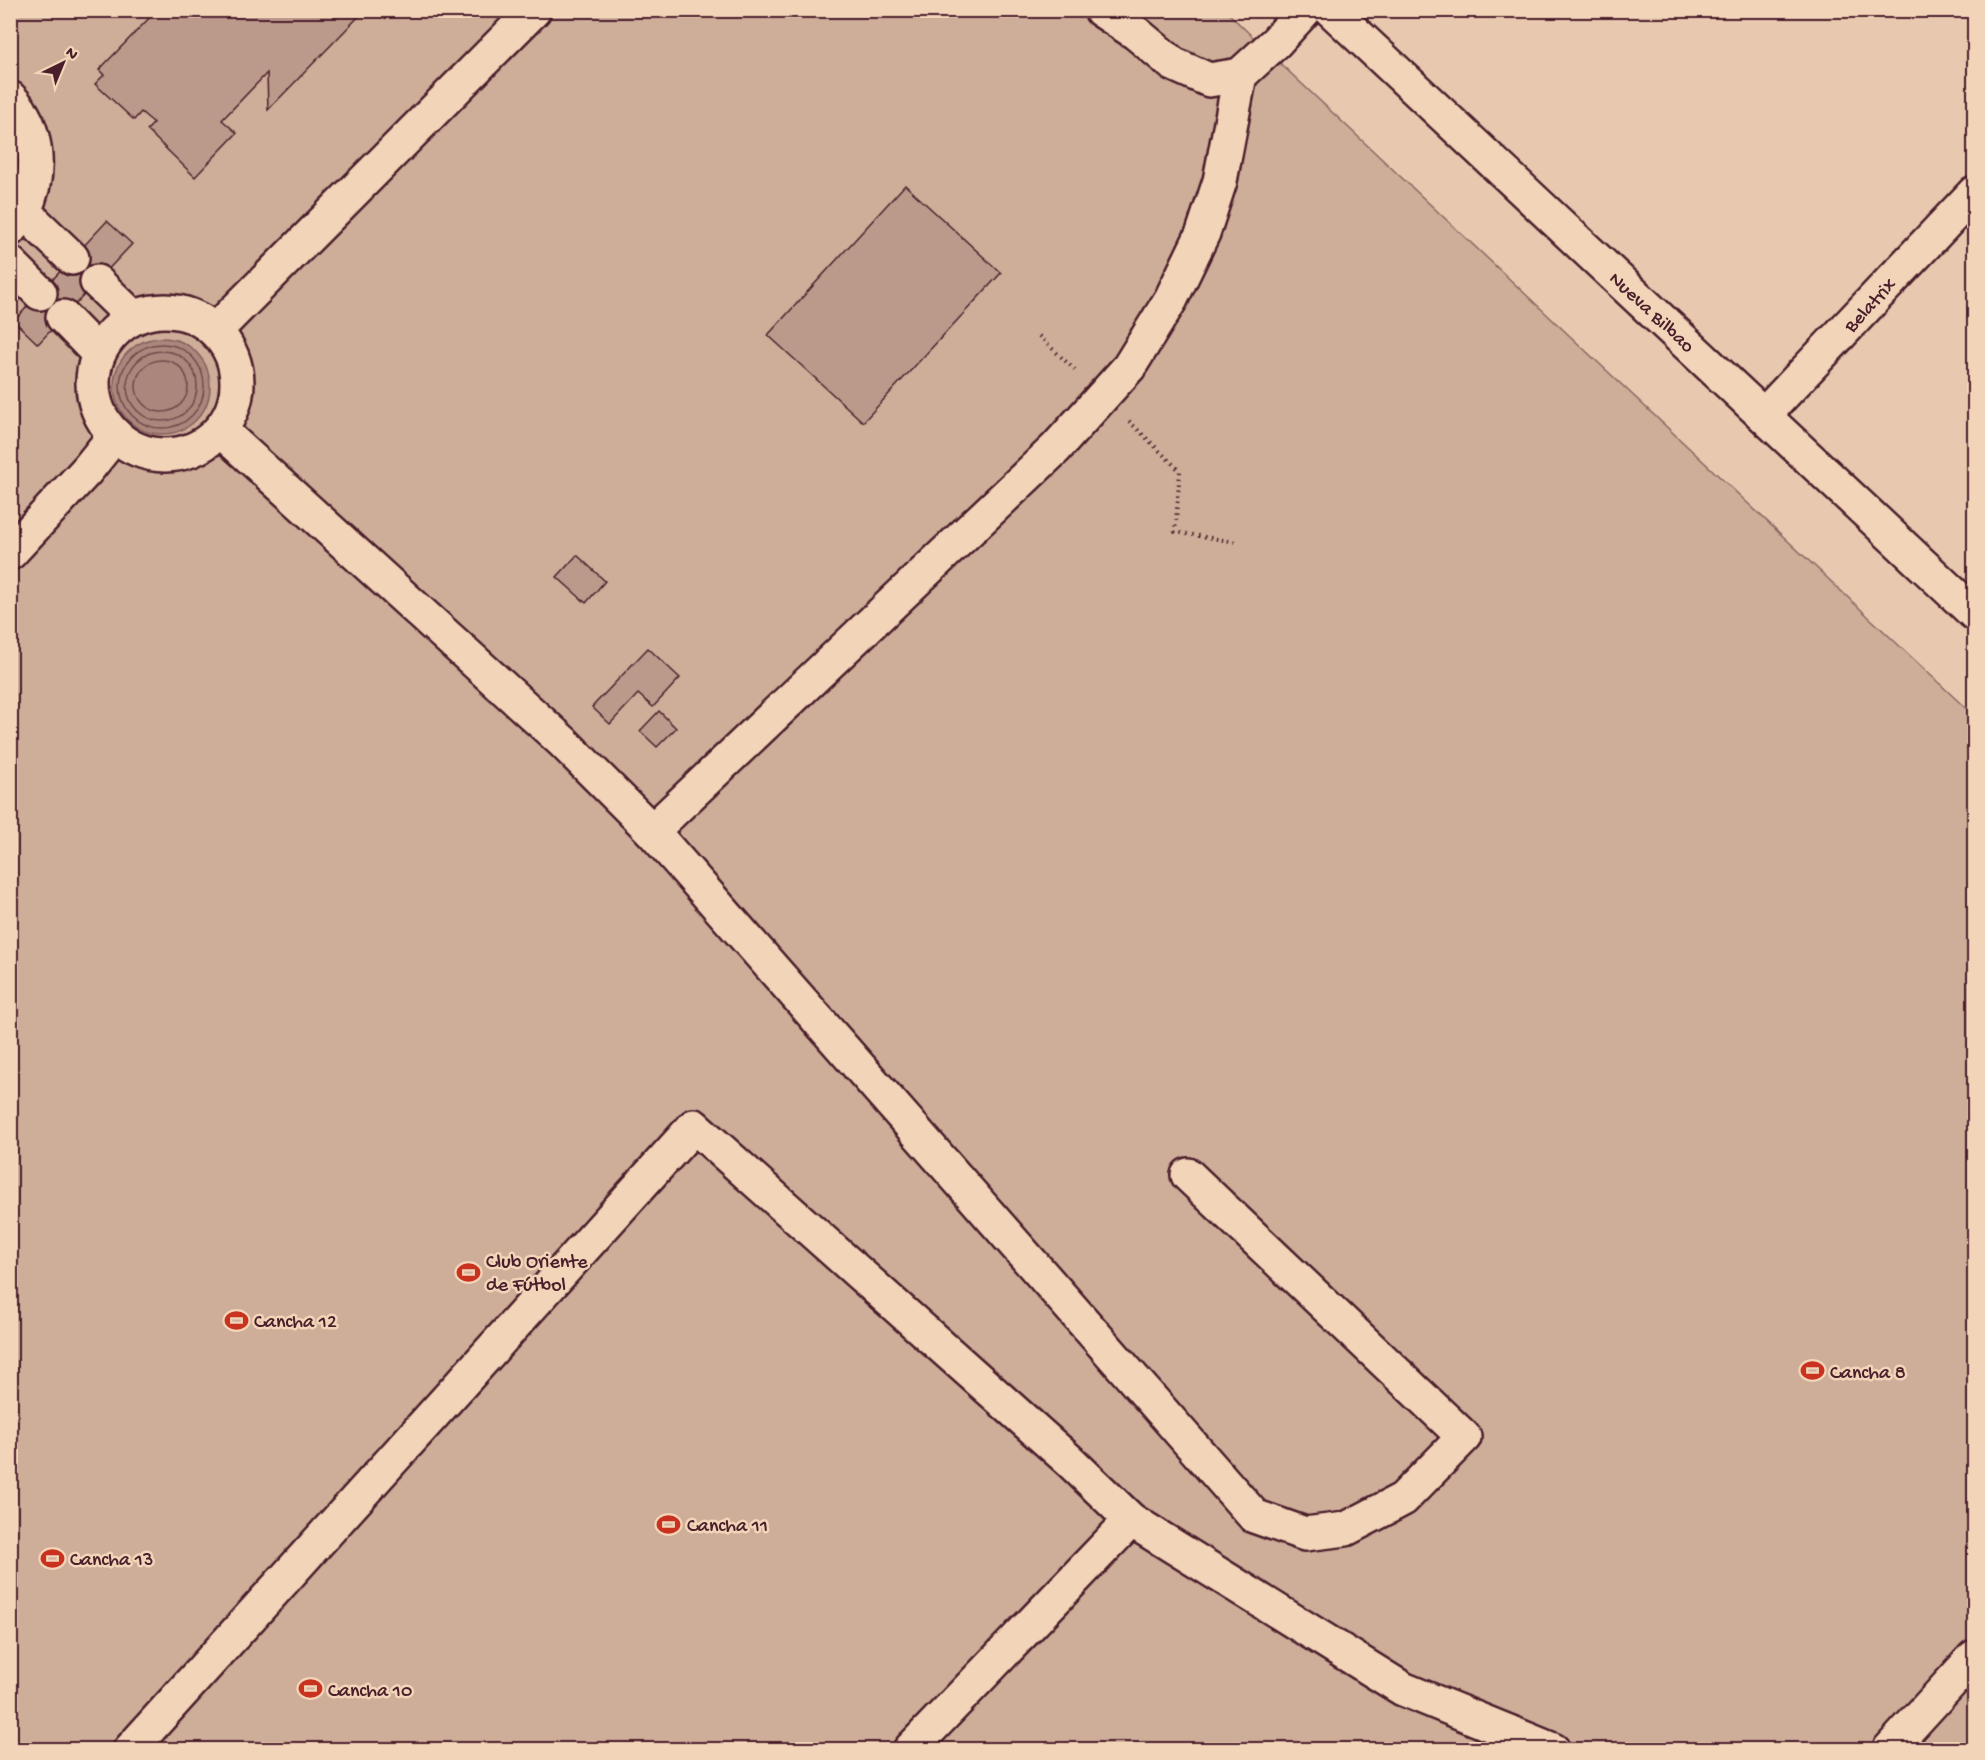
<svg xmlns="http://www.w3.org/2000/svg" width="1985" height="1760" viewBox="0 0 1985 1760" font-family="'Gochi Hand',sans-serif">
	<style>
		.green { fill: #cead99; stroke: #8c6662; stroke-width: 1.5 }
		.water { fill: #aa867b; stroke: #845d5b; stroke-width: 1.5 }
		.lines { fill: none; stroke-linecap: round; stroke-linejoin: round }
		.shore { stroke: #70484b; stroke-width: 1.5 }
		.building { fill: #bc9a8b; stroke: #4a1f2b; stroke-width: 1.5 }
		.minor-casing { stroke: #4a1f2b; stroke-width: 38 }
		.path { stroke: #4a1f2b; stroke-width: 4; stroke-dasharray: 1.5 4.5; stroke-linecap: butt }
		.minor { stroke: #f2d4b8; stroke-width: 33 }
		.labels { text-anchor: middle; stroke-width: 5; stroke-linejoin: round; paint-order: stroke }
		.street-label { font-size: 20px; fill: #4a1f2b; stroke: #f2d4b8 }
		.poi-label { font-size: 20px; fill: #4a1f2b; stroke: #f2d4b8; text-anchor: start }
	</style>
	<rect width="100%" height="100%" fill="#e8c9b0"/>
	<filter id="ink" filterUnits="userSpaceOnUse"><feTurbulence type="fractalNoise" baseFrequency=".0167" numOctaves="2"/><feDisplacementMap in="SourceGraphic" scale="12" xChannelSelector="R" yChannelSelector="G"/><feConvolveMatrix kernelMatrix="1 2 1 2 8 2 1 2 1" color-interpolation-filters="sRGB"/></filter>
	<g filter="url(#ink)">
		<path class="green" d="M11,11H1226L1284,67L1974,716V1749H11Z"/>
		<circle class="water" cx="162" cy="386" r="48"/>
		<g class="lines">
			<g class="shore">
				<circle cx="162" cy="386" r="42"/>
				<circle cx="162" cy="386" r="35"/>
				<circle cx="162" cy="386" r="26"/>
			</g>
		</g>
		<g class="building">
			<path d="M157,10H365L268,110L267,73L222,120L237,133L195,177L147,130L154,123L141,112L134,120L95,84L104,75L99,70Z"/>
			<path d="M905,185L1001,273L863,422L768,335Z"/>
			<path d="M107,221L132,244L38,344L14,321Z"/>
			<path d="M577,555L605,581L586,603L557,577Z"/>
			<path d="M648,648L680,678L653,707L638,694L610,724L592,707Z"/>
			<path d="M659,711L676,728L657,747L640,731Z"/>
		</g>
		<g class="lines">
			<defs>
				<g id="minor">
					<path d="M1101,10L1136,33L1173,64L1209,80L1240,75L1276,42L1305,10"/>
					<path d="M1331,10L1974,613"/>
					<path d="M10,98C39,127 42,175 24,210C20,217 15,223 10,229"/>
					<path d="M23,211L72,258"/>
					<path d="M10,263L40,293"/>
					<path d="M97,282L133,317"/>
					<circle cx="165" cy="383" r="72"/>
					<path d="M63,317L98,353"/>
					<path d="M215,331L534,10"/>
					<path d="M1764,415L1974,193"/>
					<path d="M220,430L563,742L652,831L1254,1516L1305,1534L1346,1529L1403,1499L1464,1437L1188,1175"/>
					<path d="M10,553L87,470L115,435"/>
					<path d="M652,831L1056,448L1129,367L1171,299L1203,233L1220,181L1240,75"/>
					<path d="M130,1750L694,1126L1071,1462L1131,1520L1403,1689L1553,1750"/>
					<path d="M910,1750L1131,1520"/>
					<path d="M1889,1750L1974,1657"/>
				</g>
			</defs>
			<use href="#minor" class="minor-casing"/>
			<g class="path">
				<path d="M1039,336L1076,371"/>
				<path d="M1129,421L1180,471L1175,532L1236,542"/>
			</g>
			<use href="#minor" class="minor"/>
		</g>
	</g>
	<defs>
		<symbol id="stadium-bare" viewBox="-9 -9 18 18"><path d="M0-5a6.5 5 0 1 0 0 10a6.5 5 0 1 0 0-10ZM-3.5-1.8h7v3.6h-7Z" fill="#c8321e" stroke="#f2d4b8" stroke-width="2.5" paint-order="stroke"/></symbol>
	</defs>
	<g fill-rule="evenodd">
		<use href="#stadium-bare" x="452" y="1256" width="33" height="33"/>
		<use href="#stadium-bare" x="220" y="1304" width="33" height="33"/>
		<use href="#stadium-bare" x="1796" y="1354" width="33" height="33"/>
		<use href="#stadium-bare" x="652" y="1508" width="33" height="33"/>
		<use href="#stadium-bare" x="36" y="1542" width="33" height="33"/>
		<use href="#stadium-bare" x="294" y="1672" width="33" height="33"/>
	</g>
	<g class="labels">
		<g class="street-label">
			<text transform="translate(1869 304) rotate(-47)" y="7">Belatrix</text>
			<text transform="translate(1653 311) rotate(43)" y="7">Nueva Bilbao</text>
		</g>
		<g class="poi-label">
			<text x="486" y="1267">Club Oriente<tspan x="486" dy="23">de Fútbol</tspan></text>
			<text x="254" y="1327">Cancha 12</text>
			<text x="1830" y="1378">Cancha 8</text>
			<text x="687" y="1531">Cancha 11</text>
			<text x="70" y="1565">Cancha 13</text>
			<text x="328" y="1696">Cancha 10</text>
		</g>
	</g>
	<rect width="1985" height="1760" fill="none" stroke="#f2d4b8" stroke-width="36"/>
	<rect x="18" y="18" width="1949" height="1724" fill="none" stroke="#4a1f2b" stroke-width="2" filter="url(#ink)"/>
	<g transform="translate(63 63) rotate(43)" stroke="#f2d4b8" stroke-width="4.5" paint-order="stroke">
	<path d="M0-4.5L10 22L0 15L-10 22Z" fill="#4a1f2b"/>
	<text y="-9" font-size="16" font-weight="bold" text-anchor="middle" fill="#4a1f2b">N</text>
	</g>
</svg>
